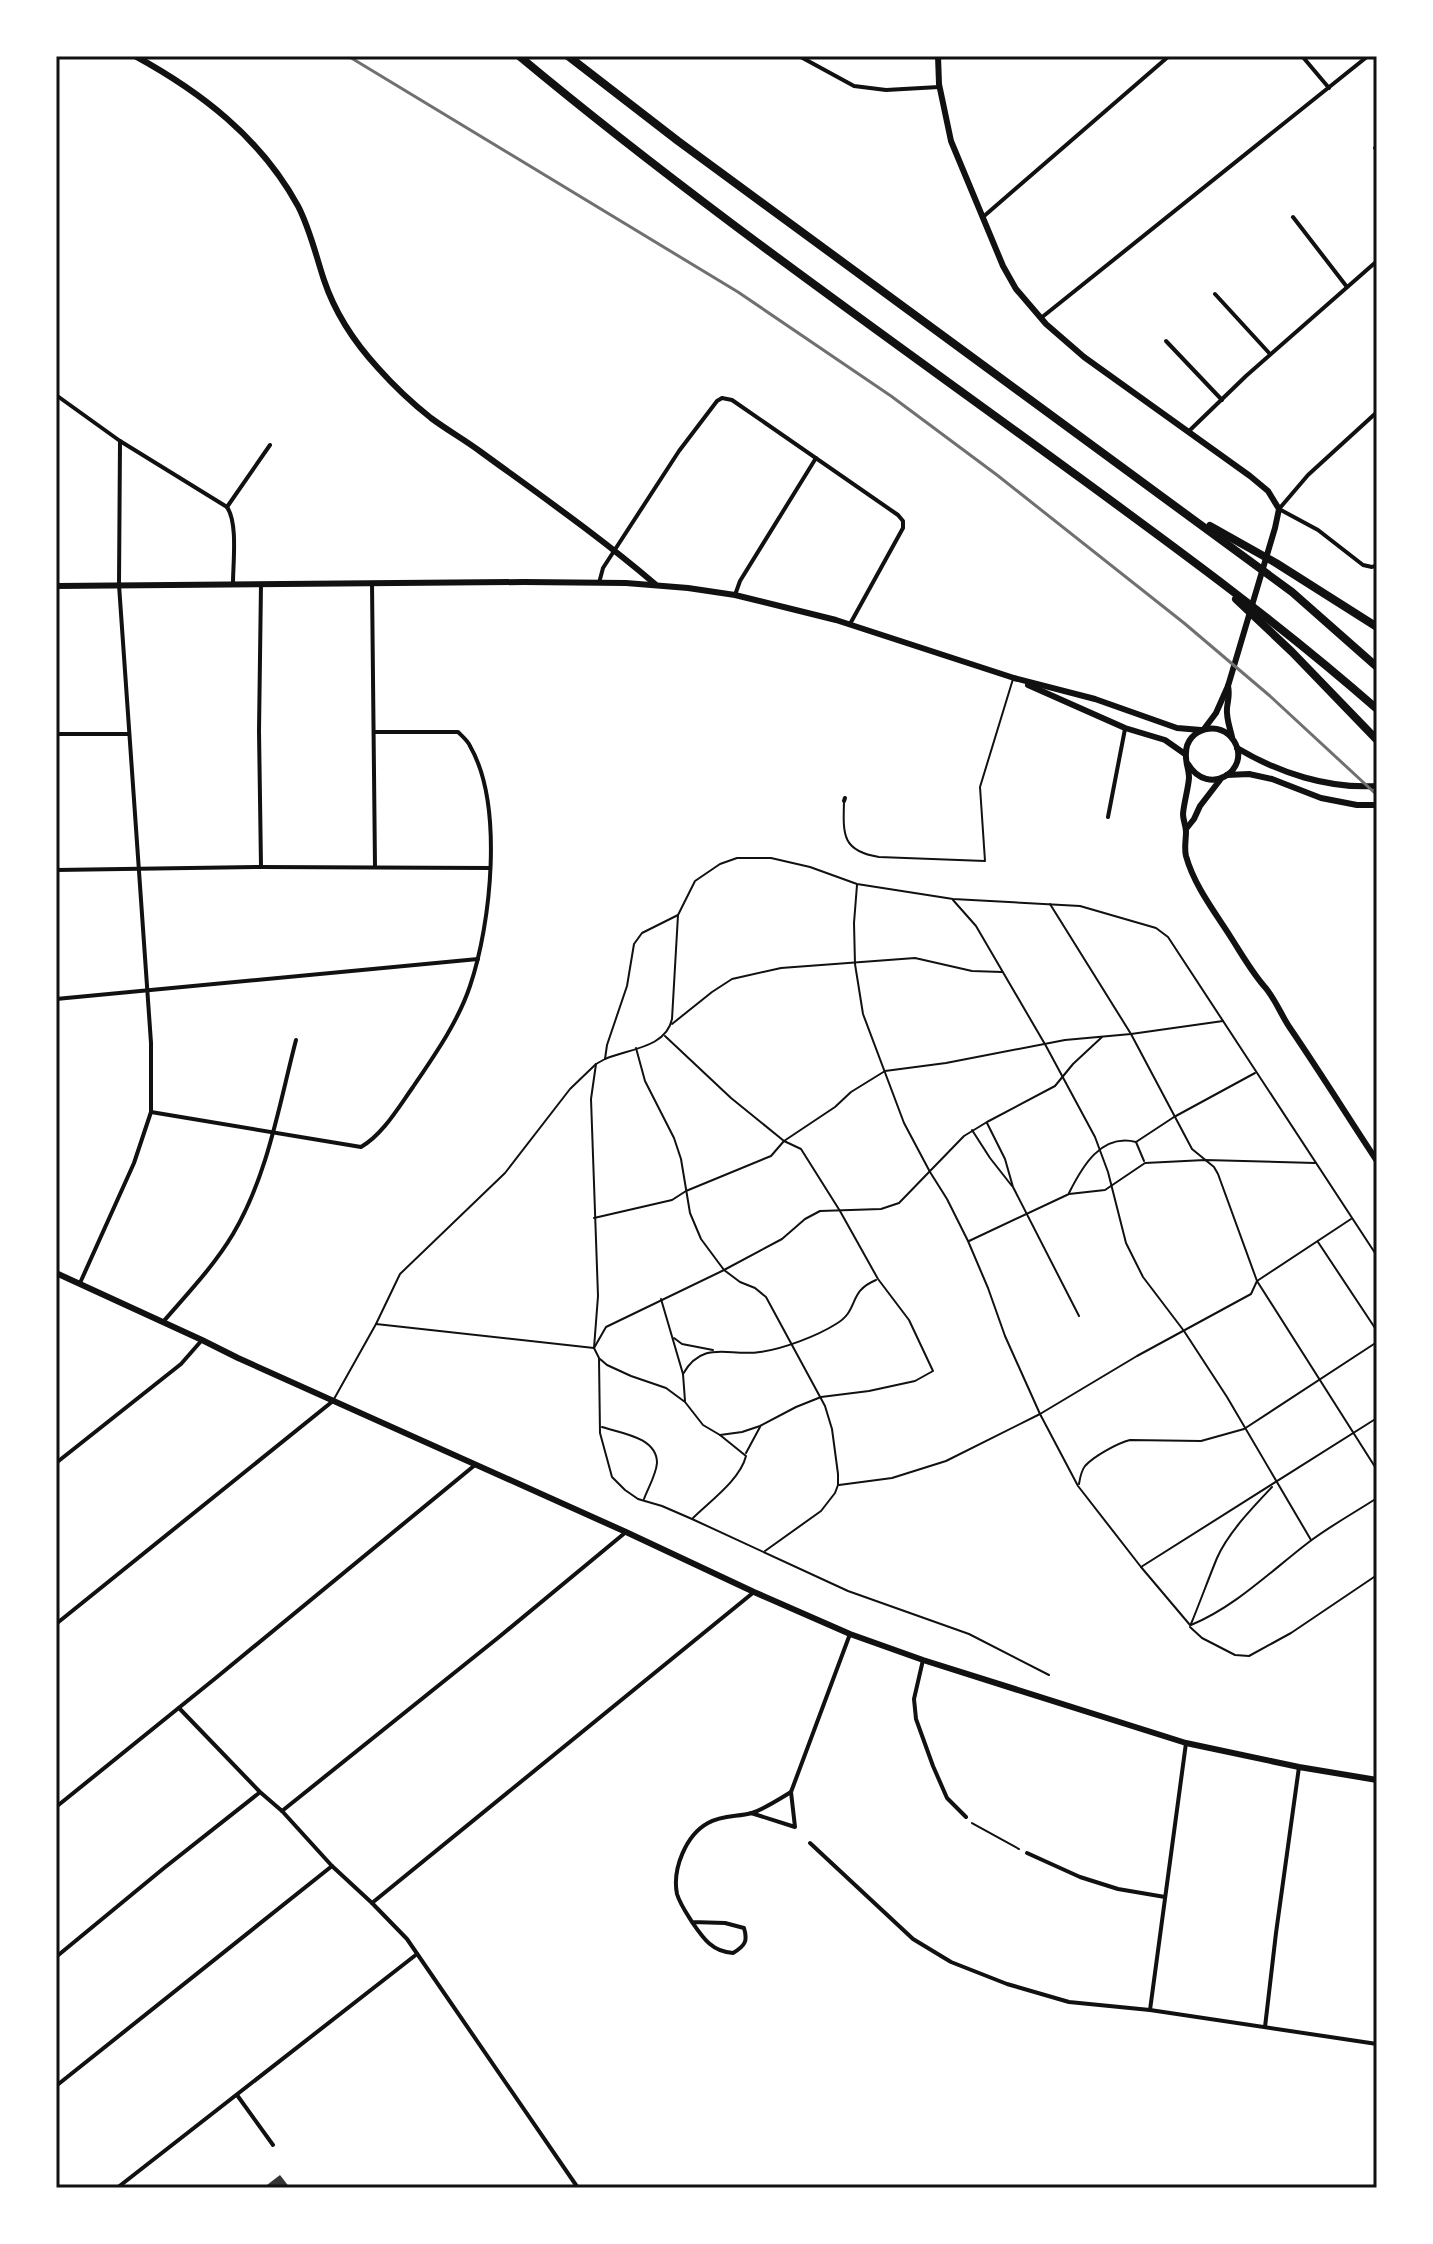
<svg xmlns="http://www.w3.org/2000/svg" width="1433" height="2244" viewBox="0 0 1433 2244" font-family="'Public Sans',sans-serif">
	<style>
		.building { fill: #353535 }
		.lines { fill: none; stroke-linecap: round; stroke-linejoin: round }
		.path { stroke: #111; stroke-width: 2 }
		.service { stroke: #111; stroke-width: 2 }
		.minor { stroke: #111; stroke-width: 4 }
		.tertiary { stroke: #111; stroke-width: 6 }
		.secondary { stroke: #111; stroke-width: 6 }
		.motorway { stroke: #111; stroke-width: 8 }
		.rail { stroke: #707070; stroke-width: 3 }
		.neatline { fill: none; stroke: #111; stroke-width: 3 }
	</style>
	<rect width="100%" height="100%" fill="#fff"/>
	<path class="building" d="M280,2175L290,2188H263Z"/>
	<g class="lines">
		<path class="path" d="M972,1823L1019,1849"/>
		<g class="service">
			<path d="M844,802C843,835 842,851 879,857L985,861L980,787L1013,679"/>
			<path d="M857,885L854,923L855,964L863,1014L904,1123L930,1172L947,1199L968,1241L988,1288L1005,1336L1040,1414L1078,1486L1141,1567L1190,1625"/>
			<path d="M953,900L976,926L1046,1046L1095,1137L1108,1172L1126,1243L1143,1277L1184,1331L1227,1397L1311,1540"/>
			<path d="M1050,904L1131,1034L1192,1149L1214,1167L1218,1174L1257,1281L1377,1470"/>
			<path d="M672,1024L712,992L732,979L781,968L915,958L972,971L1002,972"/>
			<path d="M665,1036L731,1098L784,1141L801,1149L840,1211L878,1279L909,1320L933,1371L915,1381L869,1391L821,1397L796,1407L760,1426L742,1432L720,1435"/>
			<path d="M636,1048L645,1081L674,1138L681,1159L690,1213L701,1239L724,1270L740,1282L755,1288L766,1297L825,1406L832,1429L838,1474V1485L835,1493L821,1511L765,1551"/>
			<path d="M605,1059C628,1049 666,1048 672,1019L678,915L695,881L720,864L737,858H771L810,867L857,884L953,899L1080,906L1156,928L1168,937L1377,1256"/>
			<path d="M596,1064L591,1099L598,1296L594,1348L599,1358L600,1433L612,1477L625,1490L638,1499L662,1506L692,1519L848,1591L969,1634L1049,1675"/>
			<path d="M987,1123L1005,1159L1013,1187L1079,1316"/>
			<path d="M972,1130L990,1158L1012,1186"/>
			<path d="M1136,1142L1174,1117L1255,1073"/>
			<path d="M1069,1193C1082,1167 1101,1133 1136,1142L1144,1161"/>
			<path d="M594,1218L672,1200L686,1191L771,1156L784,1141L835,1107L851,1092L885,1071L946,1063L1065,1040L1131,1034L1223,1021"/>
			<path d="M969,1241L1069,1194L1105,1190L1145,1163L1205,1160L1315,1163"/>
			<path d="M1318,1242L1377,1331"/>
			<path d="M661,1299L683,1374L685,1401"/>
			<path d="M376,1324L594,1348L606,1327L724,1270L782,1239L805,1219L820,1211L881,1209L899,1203L964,1136L987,1122L1055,1086L1073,1064L1102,1037"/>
			<path d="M674,1338L682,1344L713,1350"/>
			<path d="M600,1359L607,1365L631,1376L666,1388L685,1402L703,1425L720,1435L746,1456C740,1480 710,1501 693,1518"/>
			<path d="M683,1374C703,1339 729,1357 760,1352C783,1349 817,1336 836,1324C860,1310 847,1292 876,1280"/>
			<path d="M334,1399L376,1324L400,1274L505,1173L570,1089L596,1064L605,1059L607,1045L627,986L634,944L642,933L678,915"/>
			<path d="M602,1427C620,1433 657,1437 657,1463C656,1475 648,1488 644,1499"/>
			<path d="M746,1453L760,1427"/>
			<path d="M1079,1484C1080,1478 1081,1471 1085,1466C1094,1456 1118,1443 1130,1440L1201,1441L1244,1429L1377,1342"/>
			<path d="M839,1485L892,1478L946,1461L1040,1414L1137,1356L1251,1294L1257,1281L1351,1219"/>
			<path d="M1141,1567L1377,1418"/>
			<path d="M1191,1624C1200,1602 1208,1580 1217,1558C1228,1533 1253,1507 1272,1487"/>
			<path d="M1191,1625C1235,1607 1271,1571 1309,1542C1330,1526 1354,1513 1377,1498"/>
			<path d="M1190,1627L1202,1638L1235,1655L1249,1656L1291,1633L1377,1575"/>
		</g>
		<g class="minor">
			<path d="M799,56L854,86L886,90L939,87"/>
			<path d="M1302,56L1329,88"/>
			<path d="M1375,148L1377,151"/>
			<path d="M983,217L1169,56"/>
			<path d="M1293,217L1347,287"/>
			<path d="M1215,294L1270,354"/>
			<path d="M1041,318L1368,56"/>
			<path d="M1166,341L1222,400"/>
			<path d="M56,395L120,441L227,507C238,523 233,563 233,583"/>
			<path d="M1377,412L1308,475L1279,509L1318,530L1363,565L1372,567L1377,565"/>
			<path d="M1188,432L1246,376L1377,261"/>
			<path d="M227,507L270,445"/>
			<path d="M372,583L375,867"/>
			<path d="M599,583L603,568L679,451L717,401L722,398L732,400L898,515L903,521V528L850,624"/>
			<path d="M735,595L740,581L816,458"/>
			<path d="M56,734H128"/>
			<path d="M844,801L845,798"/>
			<path d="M1108,817L1125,729"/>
			<path d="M261,866L259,731L261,584"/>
			<path d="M56,870L261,867L490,868"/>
			<path d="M56,999L478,959"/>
			<path d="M151,1112L361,1147C383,1134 398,1108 413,1087C434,1056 458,1022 470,986C491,924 504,805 470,746C468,741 462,736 458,732H374"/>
			<path d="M80,1283L134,1163L151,1112V1043L119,585L120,441"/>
			<path d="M163,1322C187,1294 214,1266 233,1234C268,1175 279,1105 296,1040"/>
			<path d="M56,1463L181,1364L202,1340"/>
			<path d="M56,1624L333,1401"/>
			<path d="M923,1660L914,1699L916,1719L933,1766L947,1798L966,1817"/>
			<path d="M179,1708L260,1792L282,1811L332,1866L372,1903L407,1939L578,2188"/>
			<path d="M56,1807L217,1677L475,1465"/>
			<path d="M282,1811L499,1637L626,1532"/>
			<path d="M751,1813L795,1827L791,1792L850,1634"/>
			<path d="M810,1843L913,1939L951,1962L1007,1984L1069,2002L1150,2010L1377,2044"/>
			<path d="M1027,1853L1080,1877L1118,1889L1165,1897"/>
			<path d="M372,1903L754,1592"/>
			<path d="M692,1922C703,1938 712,1952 733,1953C745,1946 748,1941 744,1928L725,1923L692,1922C687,1914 680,1904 677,1894C672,1869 686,1835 708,1823C722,1815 737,1817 752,1813C766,1808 778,1800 791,1792"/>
			<path d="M56,1957L164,1868L259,1793"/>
			<path d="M1150,2010L1186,1743"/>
			<path d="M1265,2027L1276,1933L1299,1767"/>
			<path d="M56,2086L332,1866"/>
			<path d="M237,2095L273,2145"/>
			<path d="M117,2188L417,1954"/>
		</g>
		<g class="tertiary">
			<path d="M938,56L939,84L951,141L1003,266L1016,289L1046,324L1084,357L1250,476L1268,491L1279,509L1275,528L1228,686L1216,713L1204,729"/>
			<path d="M1228,686C1230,695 1228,699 1227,708C1226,718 1230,728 1232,737"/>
		</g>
		<g class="secondary">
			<path d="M135,56C201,92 261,138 298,206C310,229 316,256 324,280C335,313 355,343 378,368C394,386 412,403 431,418C447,430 465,440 481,452C540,495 600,537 655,584"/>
			<path d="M56,586L524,582L626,583L688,588L735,595L836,620L1014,678L1095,699L1177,728L1201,730"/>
			<path d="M1028,685L1125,728L1165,740L1185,754"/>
			<path d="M1237,748C1279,773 1328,789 1377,786"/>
			<path d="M1188,764C1208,798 1252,770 1234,741C1221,719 1186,728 1186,753C1185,762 1189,769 1189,778C1188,790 1184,802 1183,814C1183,820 1186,826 1186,832C1186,840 1184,848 1186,856C1194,885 1214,911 1230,936C1241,953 1251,971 1264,986C1275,998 1281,1015 1290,1028C1320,1072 1348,1117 1377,1161"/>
			<path d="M1227,775L1249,774L1272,779L1321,798L1357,805H1377"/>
			<path d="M1186,829L1194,819L1200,806L1220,780"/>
			<path d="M56,1273L202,1340L238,1358L626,1532L754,1592L850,1634L923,1660L1186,1743L1299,1767L1377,1780"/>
		</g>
		<g class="motorway">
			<path d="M519,56C693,201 879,331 1061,464C1169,543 1277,621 1377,709"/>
			<path d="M568,56L678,141L1292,592L1377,667"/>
			<path d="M1210,526L1276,563L1377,627"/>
			<path d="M1236,599L1292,652L1377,740"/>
		</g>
		<path class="rail" d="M348,56L738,292L891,396L997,475L1184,623L1270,696L1377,795"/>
	</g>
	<rect width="1433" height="2244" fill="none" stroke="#ffffff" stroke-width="116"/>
	<rect x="58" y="58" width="1317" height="2128" class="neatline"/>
</svg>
